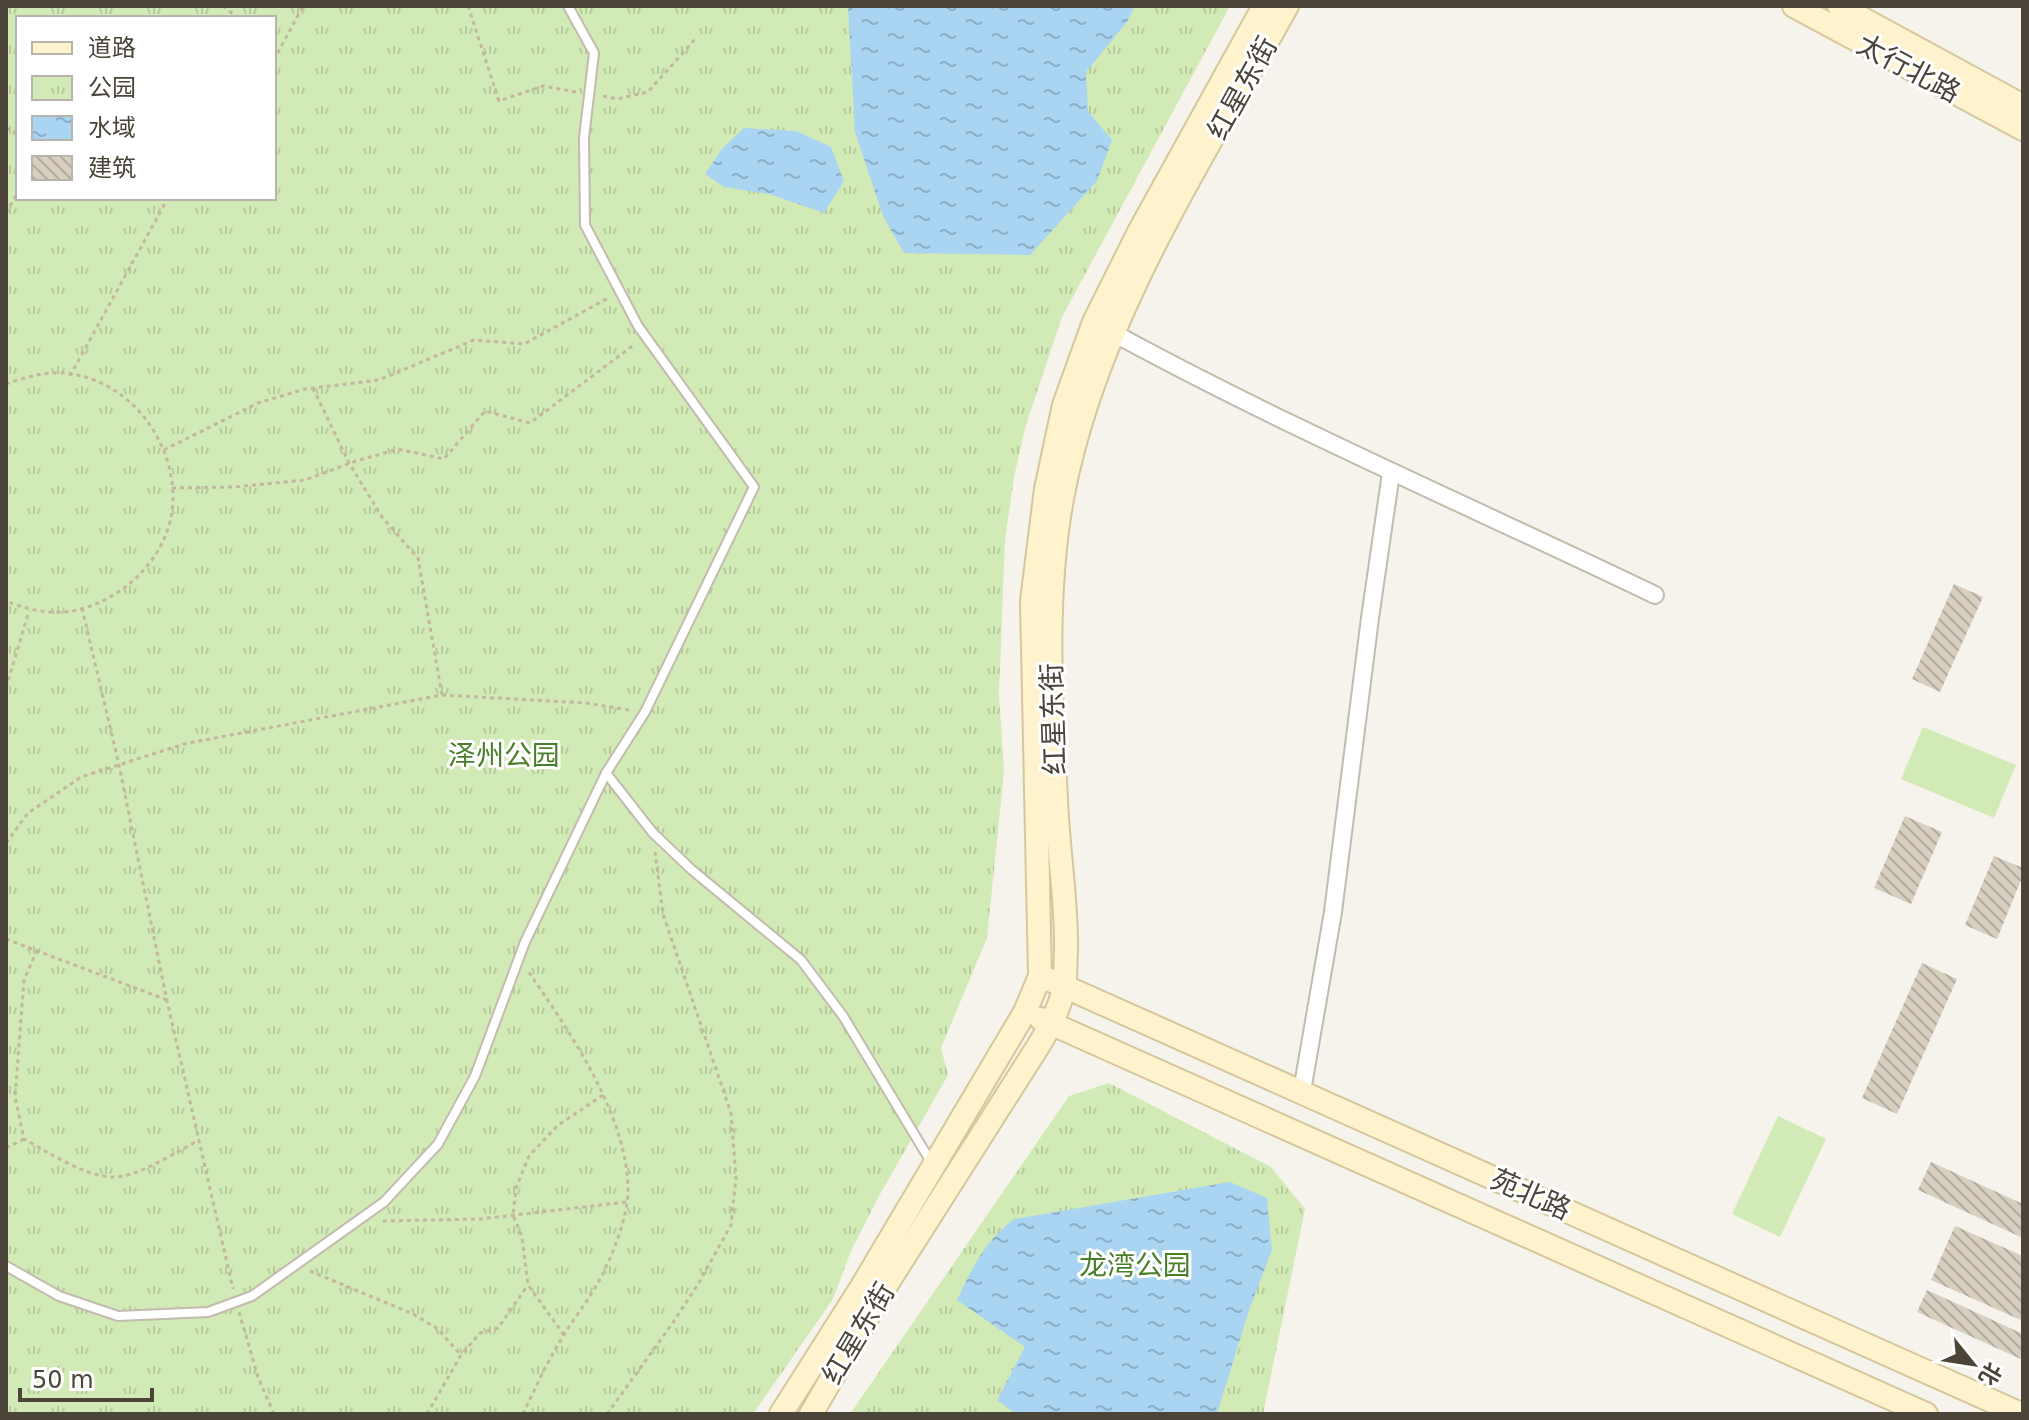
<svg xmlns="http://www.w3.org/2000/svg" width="2029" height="1420" viewBox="0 0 2029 1420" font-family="'DejaVu Sans','Noto Sans SC',sans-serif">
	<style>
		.grass { fill: #d2eab5 }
		.park { fill: url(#park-tufts); fill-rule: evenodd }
		.water { fill: url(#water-ripples) }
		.building { fill: url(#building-back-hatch) }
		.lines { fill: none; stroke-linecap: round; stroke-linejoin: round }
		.service-casing { stroke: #c2bbae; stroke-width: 12 }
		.minor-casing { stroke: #c2bbae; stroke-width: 20 }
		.secondary-casing { stroke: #d6c79b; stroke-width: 26 }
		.path { stroke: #c4b79f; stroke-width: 3; stroke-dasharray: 4 4; stroke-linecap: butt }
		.service { stroke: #fff; stroke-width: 8 }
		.minor { stroke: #fff; stroke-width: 16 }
		.secondary { stroke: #fff3cd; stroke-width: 22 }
		.labels { text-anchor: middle; stroke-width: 6; stroke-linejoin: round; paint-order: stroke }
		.street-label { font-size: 28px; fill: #4b4439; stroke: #fff }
		.park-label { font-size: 28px; fill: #4a7f2a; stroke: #fff }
	</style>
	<defs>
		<pattern id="park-tufts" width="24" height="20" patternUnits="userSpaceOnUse" patternTransform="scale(2)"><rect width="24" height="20" fill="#d2eab5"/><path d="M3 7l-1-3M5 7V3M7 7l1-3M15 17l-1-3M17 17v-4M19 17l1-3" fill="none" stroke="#b6ca9c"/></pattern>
		<pattern id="water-ripples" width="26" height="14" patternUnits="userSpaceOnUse" patternTransform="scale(2)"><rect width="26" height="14" fill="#a9d4f2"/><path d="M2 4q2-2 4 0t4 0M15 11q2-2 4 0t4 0" fill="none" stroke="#8caec5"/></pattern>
		<pattern id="building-back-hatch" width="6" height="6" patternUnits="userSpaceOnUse" patternTransform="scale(2)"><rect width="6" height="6" fill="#d8cfc1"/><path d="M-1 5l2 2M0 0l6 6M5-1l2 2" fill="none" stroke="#b1aa9e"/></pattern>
	</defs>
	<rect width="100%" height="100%" fill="#f6f3ec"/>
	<g class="grass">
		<path d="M1923,727L2016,765L1994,818L1901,779Z"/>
		<path d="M1778,1116L1826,1139L1780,1237L1732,1214Z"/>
	</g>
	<g class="park">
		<path d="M6,6H1230L1062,317L1026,425L1014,477L1005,541L999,694L1004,771L987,938L941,1048L948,1075L879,1196L851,1251L833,1299L753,1414H12L6,1411ZM18,18H274V198H18Z"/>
		<path d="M1109,1083L1271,1167L1305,1209L1263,1414H850L1069,1096Z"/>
	</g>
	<g class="water">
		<path d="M848,6H1135L1127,22L1086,72L1088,111L1112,140L1097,181L1030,255L904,253L883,216L855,132Z"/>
		<path d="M744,128L796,131L831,147L844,181L824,213L769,194L724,187L705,174L722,149Z"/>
		<path d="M1230,1182L1267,1198L1272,1250L1249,1310L1217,1414H1016L997,1400L1025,1347L957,1300C973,1267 984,1242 1014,1219Z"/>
	</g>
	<g class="building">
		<path d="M1954,584L1983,597L1940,692L1912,679Z"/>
		<path d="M1905,816L1942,832L1911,904L1874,888Z"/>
		<path d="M1994,856L2023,868V875L1997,939L1965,925Z"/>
		<path d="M1922,963L1957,979L1897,1114L1862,1098Z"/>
		<path d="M1931,1162L2023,1204V1238L1918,1190Z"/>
		<path d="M1955,1226L2023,1256V1321L1931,1280Z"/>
		<path d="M1927,1290L2023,1334V1360L1917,1312Z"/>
	</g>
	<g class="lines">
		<defs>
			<g id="service">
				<path d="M568,6L594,53L584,138L585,225L638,326L754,487L645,712L606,773L653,833L692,870L801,960L843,1016L931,1162"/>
				<path d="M6,1266L59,1296L118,1316L208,1312L252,1296L384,1202L438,1144L475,1076L525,942L606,773"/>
			</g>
			<g id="minor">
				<path d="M1106,329C1285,427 1472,507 1655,595"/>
				<path d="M1302,1091L1333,912L1370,618L1391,473"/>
			</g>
			<g id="secondary">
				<path d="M1794,6L2023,129"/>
				<path d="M1839,6L2023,106"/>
				<path d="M1050,980L2021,1414"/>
				<path d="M1041,1019L1926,1414"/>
				<path d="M781,1414L861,1288L1025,1012L1040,976L1032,601L1046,489L1064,405L1094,322L1140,230L1264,6"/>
				<path d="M811,1414L885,1287L1037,1048C1049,1029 1060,1009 1064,987C1066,976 1065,963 1066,951C1067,901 1058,851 1056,800C1051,701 1044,597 1062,499C1094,323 1202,160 1287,6"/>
			</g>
		</defs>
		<use href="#service" class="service-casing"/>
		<use href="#minor" class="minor-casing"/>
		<use href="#secondary" class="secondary-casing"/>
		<g class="path">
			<path d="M223,6L238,18"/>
			<path d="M468,6L499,101L543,86L576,92"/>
			<path d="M274,60L303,6"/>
			<path d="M603,96L617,99L648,92L696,38"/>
			<path d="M6,128L18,135"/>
			<path d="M6,213L18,192"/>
			<path d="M70,376L168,198"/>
			<path d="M6,384C17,380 30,376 42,374C113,364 172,428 173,496C174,553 125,601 72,611C50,615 26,609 6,601"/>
			<path d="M313,388L349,463L382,517L418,558L442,695"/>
			<path d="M164,450L258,403L305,389L379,380L474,340L524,344L610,297"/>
			<path d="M172,488L234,487L305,480L356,461L398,449L444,459L485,411L530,423L635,344"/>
			<path d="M82,608L119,765L167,1001L233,1289"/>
			<path d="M6,688L29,611"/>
			<path d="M6,843L28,813L81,777L184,744L442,695L586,703L629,710"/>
			<path d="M6,939L167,1000"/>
			<path d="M37,950L24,980L15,1097L24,1139C50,1153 93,1183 124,1176C150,1169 175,1153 199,1140"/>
			<path d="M6,1148L24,1139"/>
			<path d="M383,1221L481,1219L626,1202"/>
			<path d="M310,1271L413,1314L438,1329L461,1355"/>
			<path d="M239,1312L258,1377L274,1414"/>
			<path d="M564,1335L528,1285L522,1237L513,1215L516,1188L529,1156L557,1126L603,1095"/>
			<path d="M427,1414L461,1355L480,1333L498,1328L528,1285"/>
			<path d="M523,1414C535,1389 547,1362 562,1338C575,1316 593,1295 604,1271C615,1249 628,1215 628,1189C627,1114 569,1031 528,971"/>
			<path d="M607,1414L672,1324L700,1281L731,1225L736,1178L731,1113L663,914L655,852"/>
		</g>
		<use href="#service" class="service"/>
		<use href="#minor" class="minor"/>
		<use href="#secondary" class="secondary"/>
	</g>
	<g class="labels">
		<g class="street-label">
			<text transform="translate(1909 68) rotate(28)" y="10">太行北路</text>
			<text transform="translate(1242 88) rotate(-61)" y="10">红星东街</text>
			<text transform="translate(1053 719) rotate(-92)" y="10">红星东街</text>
			<text transform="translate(1531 1194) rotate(24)" y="10">苑北路</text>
			<text transform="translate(858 1333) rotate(-59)" y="10">红星东街</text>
		</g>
		<g class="park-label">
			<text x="504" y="765">泽州公园</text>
			<text x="1135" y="1275">龙湾公园</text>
		</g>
	</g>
	<rect width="2029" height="1420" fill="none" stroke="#4b4439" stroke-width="16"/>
	<rect x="16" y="16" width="260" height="184" fill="#ffffff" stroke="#b7b4b0" stroke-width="2"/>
	<rect x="32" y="42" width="40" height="12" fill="#fff3cd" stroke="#b7b4b0" stroke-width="2"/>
	<text x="88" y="56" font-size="24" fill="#4b4439">道路</text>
	<rect x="32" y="76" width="40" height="24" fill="url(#park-tufts)" stroke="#b7b4b0" stroke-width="2"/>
	<text x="88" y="96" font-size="24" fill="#4b4439">公园</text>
	<rect x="32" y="116" width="40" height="24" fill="url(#water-ripples)" stroke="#b7b4b0" stroke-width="2"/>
	<text x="88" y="136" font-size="24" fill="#4b4439">水域</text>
	<rect x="32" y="156" width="40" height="24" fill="url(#building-back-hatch)" stroke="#b7b4b0" stroke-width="2"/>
	<text x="88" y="176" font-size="24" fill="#4b4439">建筑</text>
	<g transform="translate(1973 1364) rotate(120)" stroke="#ffffff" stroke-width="6" paint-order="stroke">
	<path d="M0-6L14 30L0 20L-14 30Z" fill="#4b4439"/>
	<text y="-12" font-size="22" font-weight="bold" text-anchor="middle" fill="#4b4439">北</text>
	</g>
	<path d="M20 1388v12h132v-12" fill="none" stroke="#4b4439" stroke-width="4"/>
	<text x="32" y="1388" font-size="24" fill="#4b4439" stroke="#ffffff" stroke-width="6" paint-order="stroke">50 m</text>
</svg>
